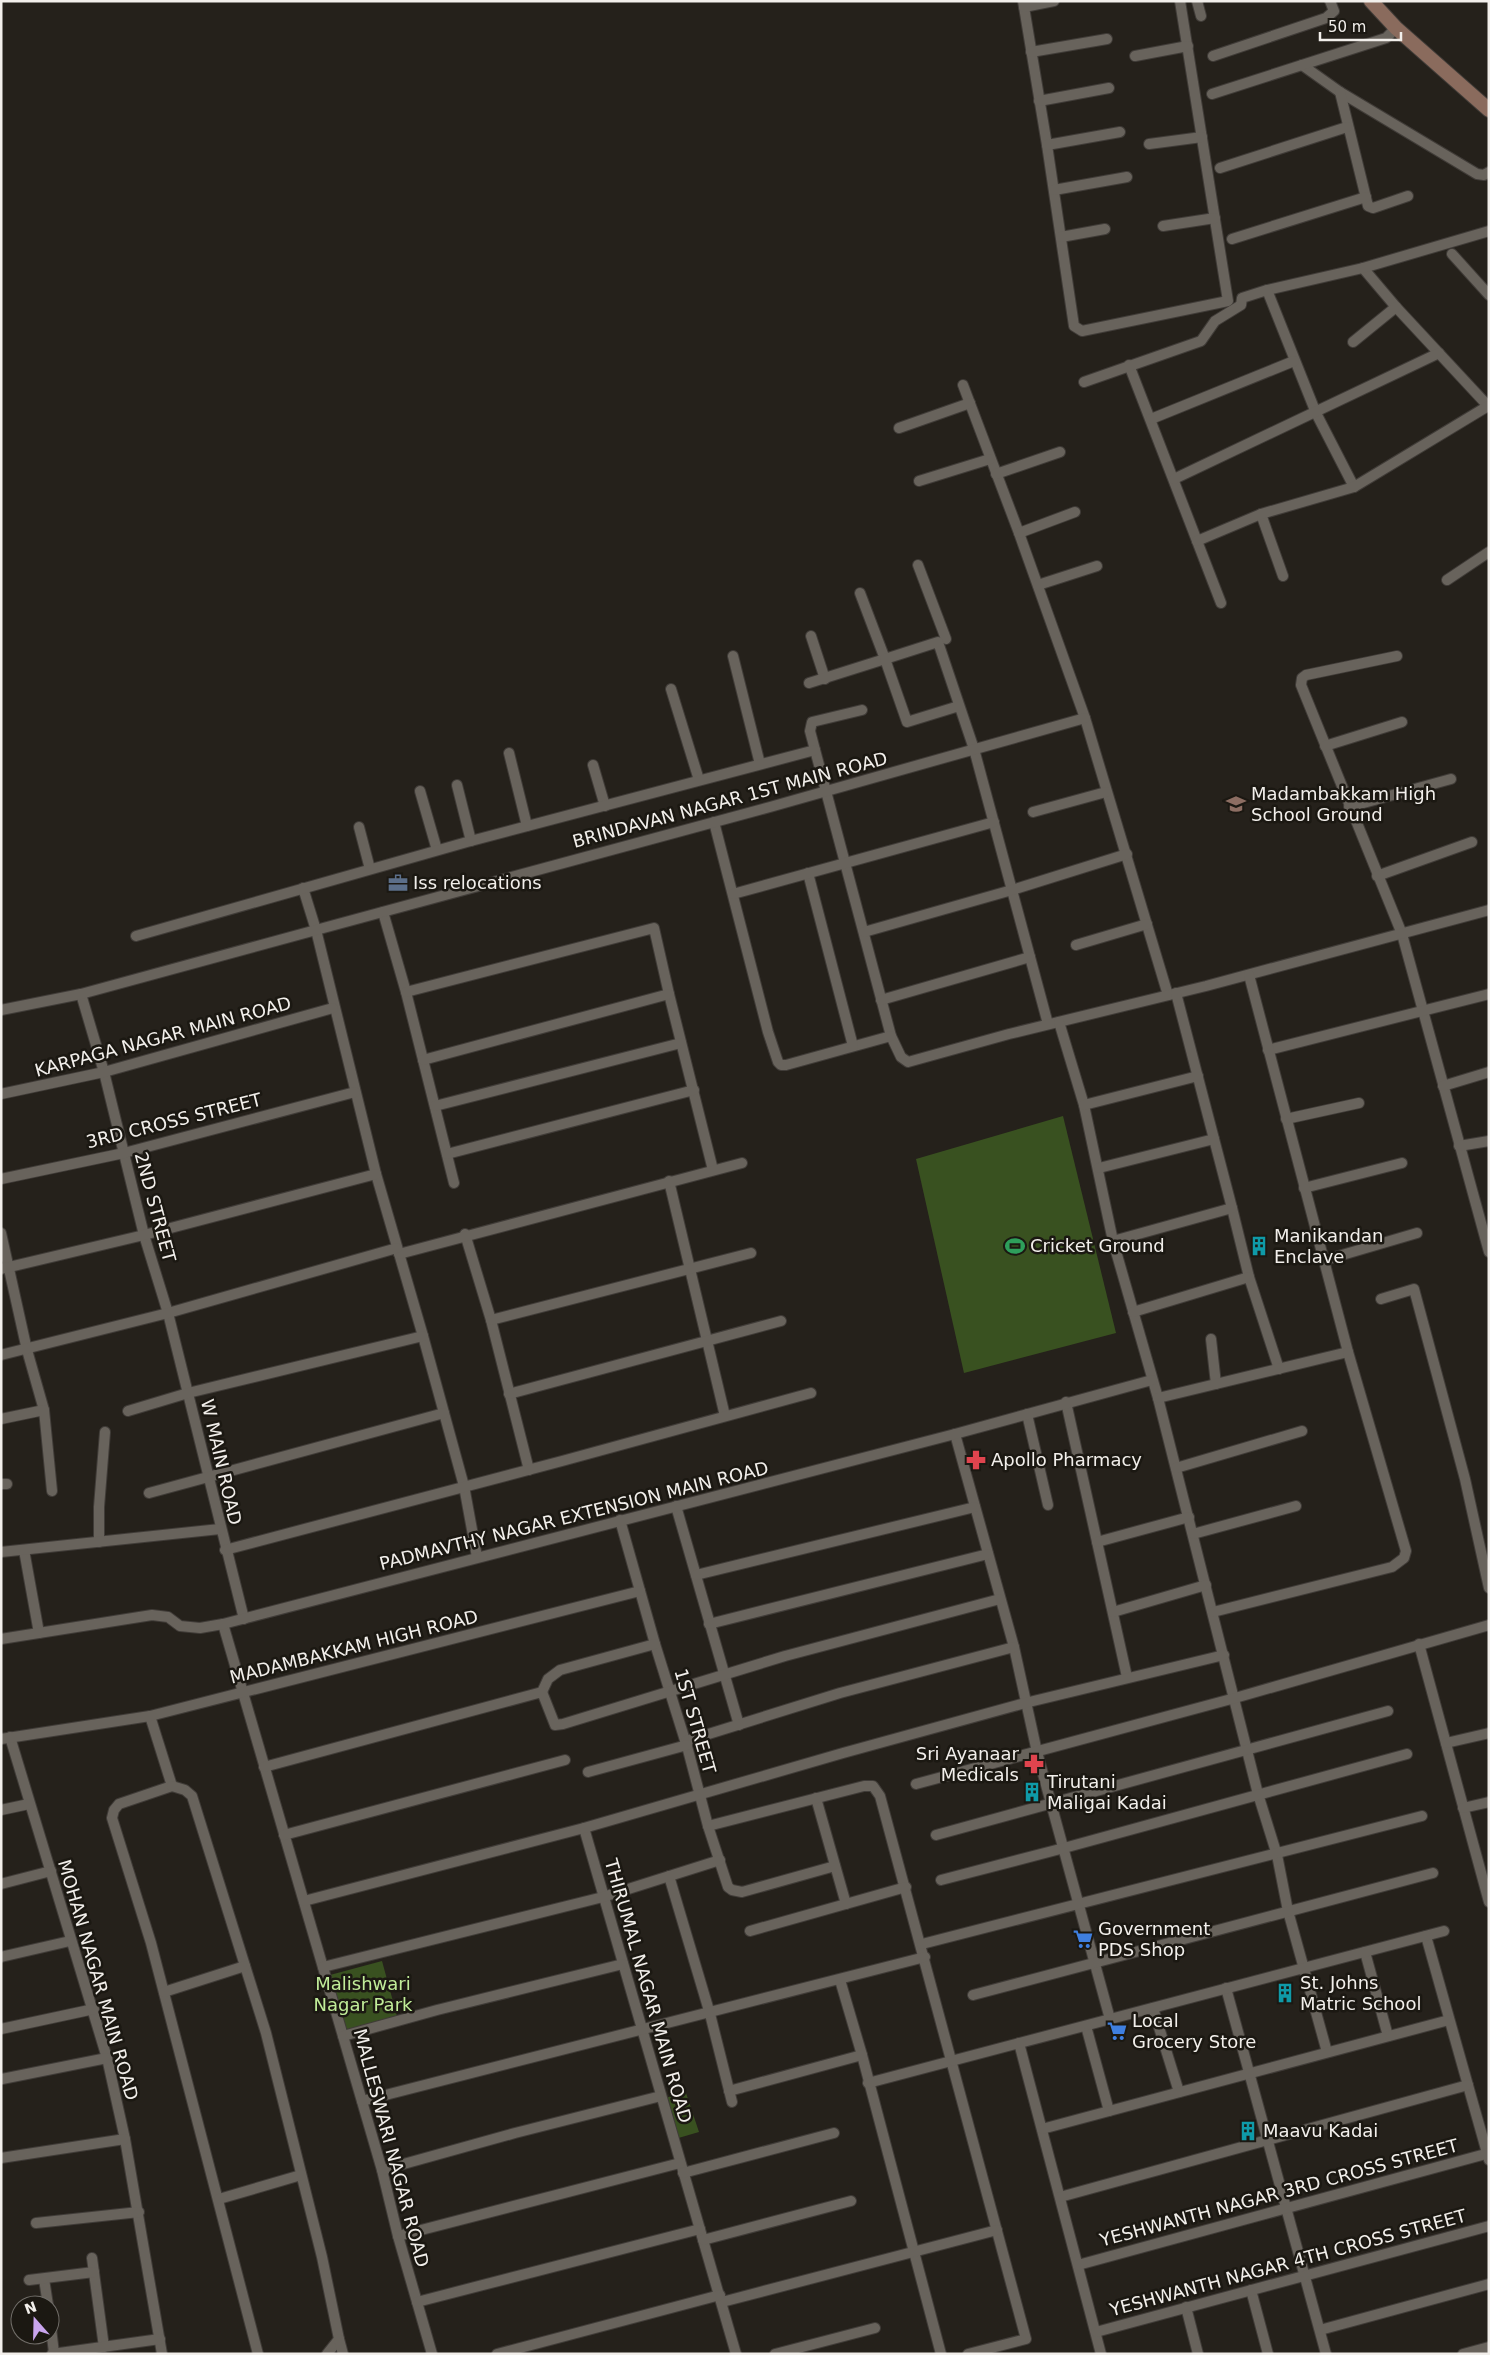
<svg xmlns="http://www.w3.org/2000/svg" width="1490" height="2355" viewBox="0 0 1490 2355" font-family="'DejaVu Sans',sans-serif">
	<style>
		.green { fill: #395120 }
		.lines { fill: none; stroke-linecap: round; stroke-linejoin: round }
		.street-casing { stroke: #403c38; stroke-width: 12 }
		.secondary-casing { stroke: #403c38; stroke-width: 16 }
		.street { stroke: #68635c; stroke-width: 10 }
		.secondary { stroke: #8a6b5d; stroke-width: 14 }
		.labels { text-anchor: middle; stroke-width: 5; stroke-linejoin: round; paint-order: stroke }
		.poi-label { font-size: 18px; fill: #f2efeb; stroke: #1b1812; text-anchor: start }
		.street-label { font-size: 18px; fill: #f2efeb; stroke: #1b1812 }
		.park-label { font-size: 18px; fill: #c1ed99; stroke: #1b1812 }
	</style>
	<rect width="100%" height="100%" fill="#25211b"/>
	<g class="green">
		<path d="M1063,1116L1116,1333L964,1373L916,1159Z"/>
		<path d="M382,1961L397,2016L342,2031L330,1975Z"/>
		<path d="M686,2093L699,2132L675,2139L664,2098Z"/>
	</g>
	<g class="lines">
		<defs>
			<g id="street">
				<path d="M1023,1L1047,145L1074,326L1082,331L1228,301L1180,1"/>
				<path d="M1197,1L1201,16"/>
				<path d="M1024,7L1054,1"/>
				<path d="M1031,52L1107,39"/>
				<path d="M1135,56L1188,46"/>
				<path d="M1213,56L1326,18L1334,11L1330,1"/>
				<path d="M1302,65L1340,92L1477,174L1484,175L1489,172"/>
				<path d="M1340,92L1368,206L1373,208L1408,196"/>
				<path d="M1212,94L1386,38L1396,28"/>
				<path d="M1039,101L1109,88"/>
				<path d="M1149,144L1202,137"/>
				<path d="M1047,145L1120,132"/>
				<path d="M1220,168L1347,127"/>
				<path d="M1054,190L1127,177"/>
				<path d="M1163,226L1215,218"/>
				<path d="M1061,237L1105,229"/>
				<path d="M1232,239L1366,197"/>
				<path d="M1452,254L1489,295"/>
				<path d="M1363,268L1396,307L1489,407"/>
				<path d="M1267,290L1363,268L1489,231"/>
				<path d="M1353,342L1396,307"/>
				<path d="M1129,365L1221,603"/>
				<path d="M1084,382L1201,341L1215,321L1241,305L1242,298L1267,290L1316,413L1354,487"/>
				<path d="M963,385L1019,533L1085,718L1168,995"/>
				<path d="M1151,419L1294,361"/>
				<path d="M899,428L970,403"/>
				<path d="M996,474L1060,452"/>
				<path d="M1174,479L1439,353"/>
				<path d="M919,481L990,459"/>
				<path d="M1261,514L1283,576"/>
				<path d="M1019,533L1075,512"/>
				<path d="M1197,541L1261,514L1354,487L1488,406"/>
				<path d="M918,565L946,639"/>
				<path d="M1447,580L1489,552"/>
				<path d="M1038,585L1097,566"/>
				<path d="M811,636L825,679"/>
				<path d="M733,656L760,764"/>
				<path d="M1397,656L1306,675L1302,678L1301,685L1402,934L1489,1252"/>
				<path d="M809,683L885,659L860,593"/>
				<path d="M671,689L699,780"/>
				<path d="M959,706L907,722L885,659L938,642L974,749L1048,1024"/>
				<path d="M862,710L812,722L810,731L891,1036L901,1057L908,1062L1009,1034L1206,986L1489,910"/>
				<path d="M1325,746L1402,722"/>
				<path d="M509,753L527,826"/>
				<path d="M593,765L605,806"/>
				<path d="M457,785L471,841"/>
				<path d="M420,791L437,850"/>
				<path d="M1349,807L1451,779"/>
				<path d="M1033,812L1106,792"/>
				<path d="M714,822L768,1032L778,1062L781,1065H786L891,1036"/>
				<path d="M359,827L370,869"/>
				<path d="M808,873L853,1046"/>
				<path d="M1377,876L1472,842"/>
				<path d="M303,888L316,930L376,1174L423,1336L464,1486L477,1557"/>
				<path d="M733,894L994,822"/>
				<path d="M383,912L406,992L454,1183"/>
				<path d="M864,932L1012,890L1127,854"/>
				<path d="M136,936L467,842L815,750"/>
				<path d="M1076,945L1147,924"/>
				<path d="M406,992L654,928L669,994L713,1170"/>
				<path d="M81,994L104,1072L144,1235L168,1313L244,1619"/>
				<path d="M881,1000L1030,957"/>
				<path d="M1,1010L81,994L316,930L770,807L1085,718"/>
				<path d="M1059,1022L1084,1105L1113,1241L1158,1398L1258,1794L1277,1855L1288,1911L1327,2052"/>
				<path d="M1268,1050L1489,994"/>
				<path d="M423,1060L669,994"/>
				<path d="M1443,1086L1489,1072"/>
				<path d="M1,1094L104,1072L333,1008"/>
				<path d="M1084,1105L1198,1076"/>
				<path d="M435,1106L681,1043"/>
				<path d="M1286,1119L1359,1103"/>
				<path d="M1459,1146L1489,1141"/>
				<path d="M447,1154L694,1090"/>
				<path d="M1099,1168L1214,1139"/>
				<path d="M1,1179L124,1153L355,1092"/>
				<path d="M669,1181L725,1416"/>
				<path d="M1304,1188L1402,1163"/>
				<path d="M1232,1208L1249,1277L1279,1369"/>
				<path d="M1,1233L27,1350L44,1410"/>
				<path d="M465,1234L491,1320L529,1470"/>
				<path d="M1113,1241L1232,1208L1176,993"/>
				<path d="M399,1254L742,1163"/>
				<path d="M1325,1260L1417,1233"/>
				<path d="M1,1269L144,1235L376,1174"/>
				<path d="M1381,1299L1414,1289L1465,1479L1489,1588"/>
				<path d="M1133,1312L1249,1277"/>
				<path d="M491,1320L751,1253"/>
				<path d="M1211,1339L1216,1384"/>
				<path d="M1,1355L168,1313L397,1248"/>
				<path d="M509,1394L781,1321"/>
				<path d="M1158,1398L1348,1352L1249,975"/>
				<path d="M1066,1402L1127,1677"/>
				<path d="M128,1411L188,1393L423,1336"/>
				<path d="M1027,1414L1048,1505"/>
				<path d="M1,1419L44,1410L52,1491"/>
				<path d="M955,1434L1014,1647L1037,1752L1110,2019"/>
				<path d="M1176,1468L1302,1431"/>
				<path d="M1,1484H7"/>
				<path d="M149,1493L444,1413"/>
				<path d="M676,1506L739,1725"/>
				<path d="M620,1520L655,1644L688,1750L708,1826L728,1887L732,1890L742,1892L835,1866"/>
				<path d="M1193,1534L1296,1506"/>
				<path d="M99,1542V1507L105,1432"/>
				<path d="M1097,1542L1189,1517"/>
				<path d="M24,1550L39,1633"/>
				<path d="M225,1550L562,1461L811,1393"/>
				<path d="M1,1552L220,1529"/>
				<path d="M696,1575L975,1507"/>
				<path d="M1113,1612L1206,1585"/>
				<path d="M1213,1612L1392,1567L1404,1558L1406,1551L1348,1352"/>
				<path d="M223,1624L382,2170L398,2236L432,2354"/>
				<path d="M709,1624L988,1554"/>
				<path d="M1,1639L152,1615L168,1617L180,1626L200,1628L223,1624L955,1434L1152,1380"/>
				<path d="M1419,1644L1489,1902"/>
				<path d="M542,1692L548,1679L560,1670L655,1644"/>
				<path d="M150,1716L172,1786L119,1804L114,1810L112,1818L151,1943L258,2354"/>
				<path d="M10,1737L107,2058L125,2139L162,2354"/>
				<path d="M1,1739L150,1716L640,1591"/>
				<path d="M686,1741L840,1693L1014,1647"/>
				<path d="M1446,1743L1489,1733"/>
				<path d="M264,1767L542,1692L555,1725L563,1724L785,1656L1000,1599"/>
				<path d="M588,1772L687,1745"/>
				<path d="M916,1784L1235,1698L1489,1625"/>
				<path d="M172,1786L185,1790L192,1796L266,2033L322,2257L339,2339L327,2354"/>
				<path d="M816,1798L846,1904"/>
				<path d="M1463,1808L1489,1802"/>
				<path d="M1,1810L29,1804"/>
				<path d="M708,1826L864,1786H873L880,1796L1026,2339L968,2354"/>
				<path d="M584,1828L736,2354"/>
				<path d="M284,1835L565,1760"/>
				<path d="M936,1835L1388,1711"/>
				<path d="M669,1876L710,2014L732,2102"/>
				<path d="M941,1880L1064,1848L1407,1754"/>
				<path d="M1,1884L51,1871"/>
				<path d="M304,1901L584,1828L843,1753L1025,1703L1224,1655"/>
				<path d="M750,1931L906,1887"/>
				<path d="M1426,1936L1489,2160"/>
				<path d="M922,1944L1422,1816"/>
				<path d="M1365,1952L1388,2036"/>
				<path d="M1,1957L70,1941"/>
				<path d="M323,1967L603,1897L720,1860"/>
				<path d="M840,1980L862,2055L941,2354"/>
				<path d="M1226,1988L1326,2354"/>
				<path d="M164,1992L245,1966"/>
				<path d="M973,1995L1433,1873"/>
				<path d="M1153,2008L1179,2092"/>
				<path d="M1086,2026L1109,2111"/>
				<path d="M1,2029L94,2009"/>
				<path d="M343,2036L437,2010L623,1964"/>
				<path d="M1019,2043L1101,2354"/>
				<path d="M2,2079L107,2058"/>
				<path d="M868,2083L1444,1931"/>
				<path d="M729,2091L862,2055"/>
				<path d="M362,2101L925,1957"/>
				<path d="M1042,2129L1449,2020"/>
				<path d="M1,2158L125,2139"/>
				<path d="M382,2170L515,2133L661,2096"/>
				<path d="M683,2173L834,2133"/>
				<path d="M1060,2197L1468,2085"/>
				<path d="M219,2199L301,2175"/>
				<path d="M36,2223L139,2212"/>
				<path d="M398,2236L680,2163"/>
				<path d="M703,2240L851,2201"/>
				<path d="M92,2258L104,2347"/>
				<path d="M1078,2265L1489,2153"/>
				<path d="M44,2279L48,2305"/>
				<path d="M29,2280L94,2272"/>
				<path d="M1251,2290L1268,2354"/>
				<path d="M417,2302L700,2229"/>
				<path d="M722,2302L997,2230"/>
				<path d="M1186,2307L1198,2354"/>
				<path d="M50,2320L54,2353"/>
				<path d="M1320,2330L1489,2284"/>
				<path d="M1096,2332L1489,2226"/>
				<path d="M339,2339L343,2354"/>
				<path d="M52,2354L160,2339"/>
				<path d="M497,2354L720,2295"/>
				<path d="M775,2354L875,2328"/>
				<path d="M1463,2354L1489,2347"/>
			</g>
			<path id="secondary" d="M1371,1L1396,28L1489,110"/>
		</defs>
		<use href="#street" class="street-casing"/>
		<use href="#secondary" class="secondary-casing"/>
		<use href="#street" class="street"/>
		<use href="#secondary" class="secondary"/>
	</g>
	<defs>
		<symbol id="school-bare" viewBox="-9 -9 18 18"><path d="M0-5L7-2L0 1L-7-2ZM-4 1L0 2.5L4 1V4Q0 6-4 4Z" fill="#8d6e63" stroke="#1b1812" stroke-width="2.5" paint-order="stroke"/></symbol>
		<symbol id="office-bare" viewBox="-9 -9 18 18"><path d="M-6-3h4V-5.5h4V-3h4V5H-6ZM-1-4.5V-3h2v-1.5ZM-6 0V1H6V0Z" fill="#5c6f8a" stroke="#1b1812" stroke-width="2.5" paint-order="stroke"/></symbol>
		<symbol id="stadium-bare" viewBox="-9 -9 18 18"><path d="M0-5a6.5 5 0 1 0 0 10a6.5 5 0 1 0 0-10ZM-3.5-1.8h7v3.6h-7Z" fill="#2e9e5b" stroke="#1b1812" stroke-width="2.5" paint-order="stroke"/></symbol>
		<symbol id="building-bare" viewBox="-9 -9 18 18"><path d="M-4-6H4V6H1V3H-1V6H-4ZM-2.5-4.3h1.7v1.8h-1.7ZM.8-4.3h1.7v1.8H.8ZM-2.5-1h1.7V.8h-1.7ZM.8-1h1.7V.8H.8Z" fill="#0f9aa8" stroke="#1b1812" stroke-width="2.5" paint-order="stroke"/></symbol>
		<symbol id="pharmacy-bare" viewBox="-9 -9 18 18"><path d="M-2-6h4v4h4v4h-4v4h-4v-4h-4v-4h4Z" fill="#e0444e" stroke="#1b1812" stroke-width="2.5" paint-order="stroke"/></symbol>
		<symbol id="supermarket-bare" viewBox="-9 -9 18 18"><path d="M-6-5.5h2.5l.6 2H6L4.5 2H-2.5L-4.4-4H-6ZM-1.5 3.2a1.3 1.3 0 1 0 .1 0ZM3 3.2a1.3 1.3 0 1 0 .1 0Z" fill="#3f7fe0" stroke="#1b1812" stroke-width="2.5" paint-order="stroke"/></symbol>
	</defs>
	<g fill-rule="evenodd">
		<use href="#school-bare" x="1222" y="790" width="28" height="28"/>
		<use href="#office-bare" x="384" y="869" width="28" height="28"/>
		<use href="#stadium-bare" x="1001" y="1232" width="28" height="28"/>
		<use href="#building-bare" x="1245" y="1232" width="28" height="28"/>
		<use href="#pharmacy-bare" x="962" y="1446" width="28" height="28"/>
		<use href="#pharmacy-bare" x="1020" y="1750" width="28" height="28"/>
		<use href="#building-bare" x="1018" y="1778" width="28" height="28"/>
		<use href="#supermarket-bare" x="1069" y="1925" width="28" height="28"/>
		<use href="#building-bare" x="1271" y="1979" width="28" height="28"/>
		<use href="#supermarket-bare" x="1103" y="2017" width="28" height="28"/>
		<use href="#building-bare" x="1234" y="2117" width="28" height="28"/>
	</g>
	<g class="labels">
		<g class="poi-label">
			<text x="1251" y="800">Madambakkam High<tspan x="1251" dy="21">School Ground</tspan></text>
			<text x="413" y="889">Iss relocations</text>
			<text x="1274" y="1242">Manikandan<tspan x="1274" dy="21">Enclave</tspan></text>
			<text x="1030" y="1252">Cricket Ground</text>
			<text x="991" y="1466">Apollo Pharmacy</text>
			<text x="1019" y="1760" text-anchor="end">Sri Ayanaar<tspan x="1019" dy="21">Medicals</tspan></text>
			<text x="1047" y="1788">Tirutani<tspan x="1047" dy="21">Maligai Kadai</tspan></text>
			<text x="1098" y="1935">Government<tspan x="1098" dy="21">PDS Shop</tspan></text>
			<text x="1300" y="1989">St. Johns<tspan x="1300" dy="21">Matric School</tspan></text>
			<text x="1132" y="2027">Local<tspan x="1132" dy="21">Grocery Store</tspan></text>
			<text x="1263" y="2137">Maavu Kadai</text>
		</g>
		<g class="street-label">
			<text transform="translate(730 800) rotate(-15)" y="6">BRINDAVAN NAGAR 1ST MAIN ROAD</text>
			<text transform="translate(163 1037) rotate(-15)" y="6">KARPAGA NAGAR MAIN ROAD</text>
			<text transform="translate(174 1121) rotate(-14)" y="6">3RD CROSS STREET</text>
			<text transform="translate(155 1207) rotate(75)" y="6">2ND STREET</text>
			<text transform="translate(221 1462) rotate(77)" y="6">W MAIN ROAD</text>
			<text transform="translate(574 1516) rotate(-14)" y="6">PADMAVTHY NAGAR EXTENSION MAIN ROAD</text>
			<text transform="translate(354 1647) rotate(-14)" y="6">MADAMBAKKAM HIGH ROAD</text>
			<text transform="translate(695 1721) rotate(74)" y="6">1ST STREET</text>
			<text transform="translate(98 1980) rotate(74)" y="6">MOHAN NAGAR MAIN ROAD</text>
			<text transform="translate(648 1991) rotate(74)" y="6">THIRUMAL NAGAR MAIN ROAD</text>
			<text transform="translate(391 2148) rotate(75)" y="6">MALLESWARI NAGAR ROAD</text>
			<text transform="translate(1279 2193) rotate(-15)" y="6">YESHWANTH NAGAR 3RD CROSS STREET</text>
			<text transform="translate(1288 2263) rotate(-15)" y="6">YESHWANTH NAGAR 4TH CROSS STREET</text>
		</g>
		<g class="park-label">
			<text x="363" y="1990">Malishwari<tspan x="363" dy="21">Nagar Park</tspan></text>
		</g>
	</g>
	<rect width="1490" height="2355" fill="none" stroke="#f2efeb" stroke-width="5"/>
	<g transform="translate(35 2320) rotate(340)"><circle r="24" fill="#1b1812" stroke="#716e69"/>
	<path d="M0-4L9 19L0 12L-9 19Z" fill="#c9a5ee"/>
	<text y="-8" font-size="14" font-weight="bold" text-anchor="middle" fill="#f2efeb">N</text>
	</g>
	<path d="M1320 32v8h81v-8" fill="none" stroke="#f2efeb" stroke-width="2.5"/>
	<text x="1328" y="32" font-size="15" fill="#f2efeb" stroke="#1b1812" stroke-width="4" paint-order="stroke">50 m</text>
</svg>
